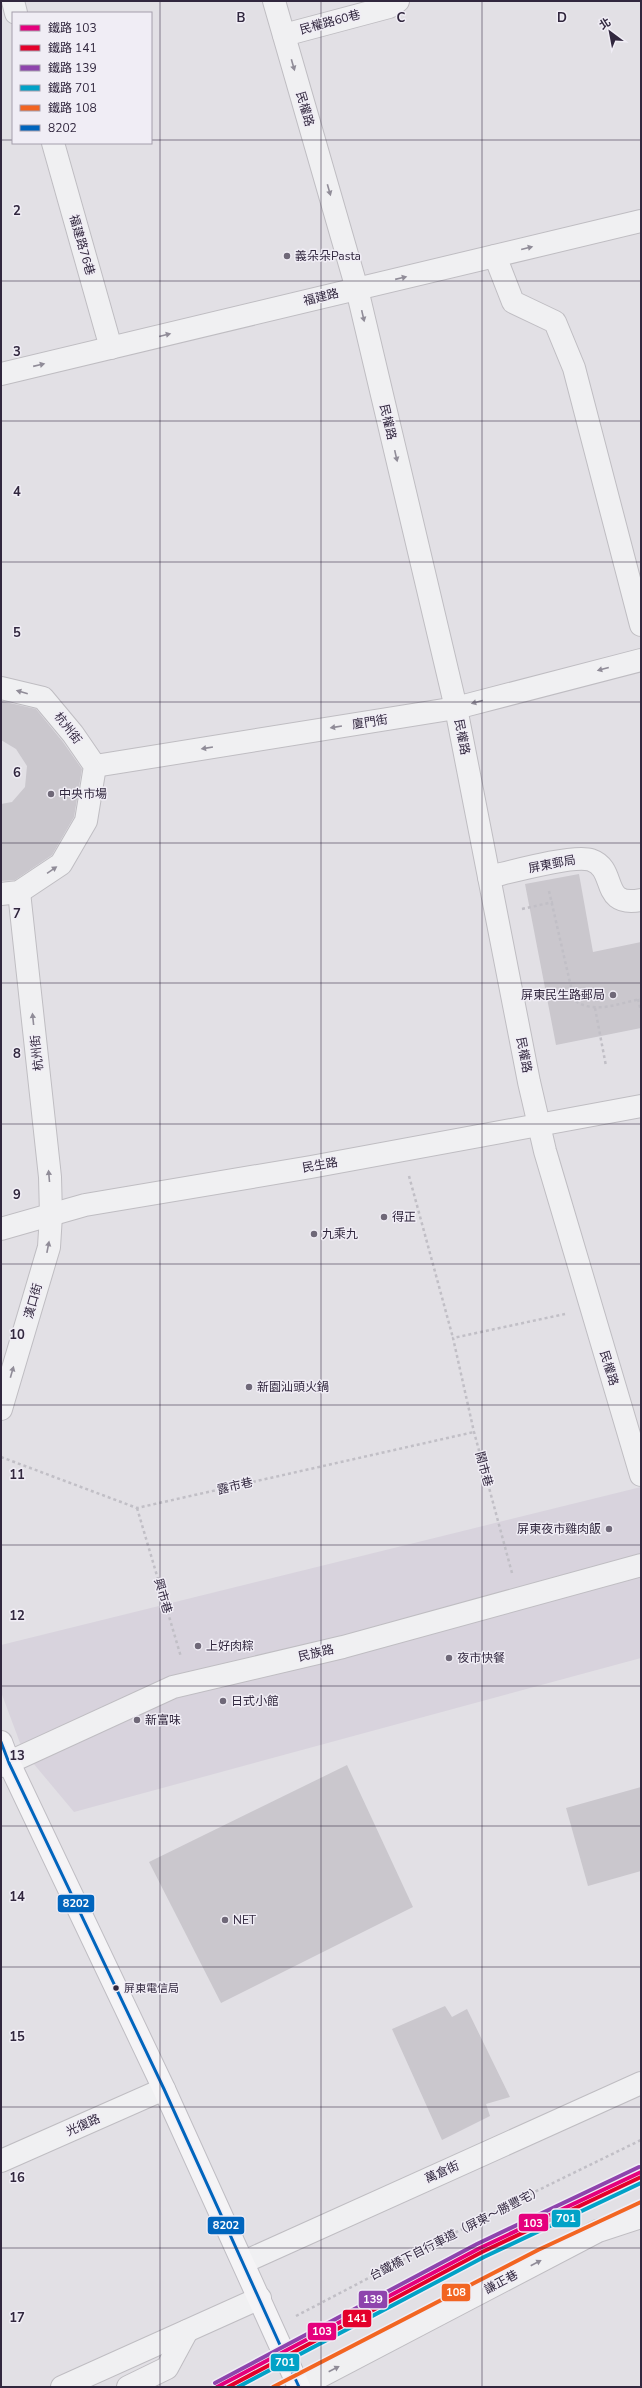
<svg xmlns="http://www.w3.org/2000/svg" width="642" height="2388" viewBox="0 0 642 2388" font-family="'Nunito Sans','Noto Sans TC',sans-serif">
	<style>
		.built { fill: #d8d3dd }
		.building { fill: #cac7cd }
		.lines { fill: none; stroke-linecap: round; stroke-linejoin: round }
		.minor-casing { stroke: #bfbdc2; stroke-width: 24 }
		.major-casing { stroke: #bfbdc3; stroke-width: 24 }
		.path { stroke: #c1bfc6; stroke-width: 2.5; stroke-dasharray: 3 3; stroke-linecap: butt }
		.minor { stroke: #f0f0f2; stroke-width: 22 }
		.major { stroke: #f5f4f6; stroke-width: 22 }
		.bus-1-casing { stroke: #f0edf5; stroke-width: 6 }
		.bus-1 { stroke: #0065bd; stroke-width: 3 }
		.rail-1-casing { stroke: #f0edf5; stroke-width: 7 }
		.rail-2-casing { stroke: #f0edf5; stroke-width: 7 }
		.rail-3-casing { stroke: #f0edf5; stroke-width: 7 }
		.rail-4-casing { stroke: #f0edf5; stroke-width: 7 }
		.rail-5-casing { stroke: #f0edf5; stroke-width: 7 }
		.rail-1 { stroke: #e5007d; stroke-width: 4 }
		.rail-2 { stroke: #e4002b; stroke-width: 4 }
		.rail-3 { stroke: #8e44ad; stroke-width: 4 }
		.rail-4 { stroke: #02a2c7; stroke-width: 4 }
		.rail-5 { stroke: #f26522; stroke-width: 4 }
		.oneway { fill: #908c98 }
		.grid { fill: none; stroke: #31273e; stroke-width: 1; stroke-opacity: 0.55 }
		.poi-dot { fill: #6f6878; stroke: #f0edf5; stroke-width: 1.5 }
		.bus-dot { fill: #31273e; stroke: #f0edf5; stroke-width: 1.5 }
		.labels { text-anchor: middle; stroke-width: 3; stroke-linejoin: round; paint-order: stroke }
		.bus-label { font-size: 11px; fill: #31273e; stroke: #f0edf5; text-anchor: start }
		.street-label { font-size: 12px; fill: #31273e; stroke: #f0edf5 }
		.poi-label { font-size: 12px; fill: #31273e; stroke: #f0edf5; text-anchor: start }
		.grid-label { font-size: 13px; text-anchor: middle; font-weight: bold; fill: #31273e; stroke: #f0edf5; stroke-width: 3; stroke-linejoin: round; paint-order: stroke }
		.line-badge { stroke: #f0edf5; stroke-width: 1.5 }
		.badge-label { font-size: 11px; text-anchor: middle; font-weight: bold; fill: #fff }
	</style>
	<rect width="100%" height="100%" fill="#e2e0e5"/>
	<path class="built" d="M641,1487V1658L74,1812L23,1751L1,1692V1645Z"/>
	<g class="building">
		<path d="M1,701L36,709L63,742L82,769L74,817L52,855L15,880L1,881V804L12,802L25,787L27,766L16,749L1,740Z"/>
		<path d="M579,874L593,952L641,942V1028L556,1045L525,884Z"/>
		<path d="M347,1765L413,1907L221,2003L149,1862Z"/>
		<path d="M641,1787V1871L588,1886L566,1808Z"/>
		<path d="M445,2006L452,2017L467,2009L510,2097L486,2104L490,2116L442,2140L392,2029Z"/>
	</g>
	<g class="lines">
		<defs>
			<g id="minor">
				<path d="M13,1L16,13"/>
				<path d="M274,1L357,289L456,708L529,1082L545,1151L641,1475"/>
				<path d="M284,35L389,7L398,1"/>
				<path d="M53,143L111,348"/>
				<path d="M495,256L513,302L555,322L574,368L641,625"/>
				<path d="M1,374L641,221"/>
				<path d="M1,688L43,698L73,734L95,766L86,821L61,864L19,892L1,894"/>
				<path d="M95,766L456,708L641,660"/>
				<path d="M489,877C510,872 574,854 591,860C618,869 599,908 641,900"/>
				<path d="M1,1229L85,1205L311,1167L641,1106"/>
				<path d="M1,1409L49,1247L51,1215L50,1177L19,892"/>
				<path d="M1,1766L173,1687L343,1647L641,1565"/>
				<path d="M1,2161L164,2089"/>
				<path d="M244,2262L641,2083"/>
				<path d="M62,2387L260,2298"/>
				<path d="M128,2387L167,2368L187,2331"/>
				<path d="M300,2387L598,2231L641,2217"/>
			</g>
			<path id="major" d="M1,1742L9,1763L164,2089L299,2387"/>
		</defs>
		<use href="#minor" class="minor-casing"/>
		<use href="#major" class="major-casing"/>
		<g class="path">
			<path d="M549,891L574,1000C594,1015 619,1003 641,999"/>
			<path d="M522,909L553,902"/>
			<path d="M638,999L641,1011"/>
			<path d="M595,1008L606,1066"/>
			<path d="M409,1176L453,1338"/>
			<path d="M1,1457L137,1508L474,1432"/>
			<path d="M137,1508L181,1657"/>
			<path d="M512,1573L474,1432L453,1338L565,1314"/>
			<path d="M296,2316L516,2201L641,2140"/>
		</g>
		<use href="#minor" class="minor"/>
		<use href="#major" class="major"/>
		<defs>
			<path id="bus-1" d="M1,1742L9,1763L164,2089L299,2387"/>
		</defs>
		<use href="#bus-1" class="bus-1-casing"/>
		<use href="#bus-1" class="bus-1"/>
		<defs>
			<path id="rail-1" d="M217,2387L480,2248L641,2172"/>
			<path id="rail-2" d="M228,2387L482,2252L641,2177"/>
			<path id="rail-3" d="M215,2383L477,2244L639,2167"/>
			<path id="rail-4" d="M238,2387L484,2257L641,2183"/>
			<path id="rail-5" d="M273,2387L538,2250L641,2202"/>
		</defs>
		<use href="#rail-1" class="rail-1-casing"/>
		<use href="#rail-2" class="rail-2-casing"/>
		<use href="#rail-3" class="rail-3-casing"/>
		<use href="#rail-4" class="rail-4-casing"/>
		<use href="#rail-5" class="rail-5-casing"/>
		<use href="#rail-1" class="rail-1"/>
		<use href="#rail-2" class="rail-2"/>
		<use href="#rail-3" class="rail-3"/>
		<use href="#rail-4" class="rail-4"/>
		<use href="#rail-5" class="rail-5"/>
	</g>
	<defs><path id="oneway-solid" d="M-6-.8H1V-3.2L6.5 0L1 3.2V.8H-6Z"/></defs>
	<g class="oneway">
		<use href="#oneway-solid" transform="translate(293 65) rotate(74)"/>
		<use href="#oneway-solid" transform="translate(329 190) rotate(74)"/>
		<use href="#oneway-solid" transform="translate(527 248) rotate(-14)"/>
		<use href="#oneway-solid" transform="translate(401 278) rotate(-13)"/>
		<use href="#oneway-solid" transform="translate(363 316) rotate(77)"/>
		<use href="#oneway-solid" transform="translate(165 335) rotate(-14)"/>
		<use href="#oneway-solid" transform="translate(39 365) rotate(-13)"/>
		<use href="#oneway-solid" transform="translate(396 456) rotate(77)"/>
		<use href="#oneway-solid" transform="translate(603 669) rotate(165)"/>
		<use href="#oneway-solid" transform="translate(22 692) rotate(-164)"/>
		<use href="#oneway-solid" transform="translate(477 702) rotate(165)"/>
		<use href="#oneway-solid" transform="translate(336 727) rotate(171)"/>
		<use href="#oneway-solid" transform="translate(207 748) rotate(171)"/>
		<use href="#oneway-solid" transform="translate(52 870) rotate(-34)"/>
		<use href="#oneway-solid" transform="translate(33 1019) rotate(-96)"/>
		<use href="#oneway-solid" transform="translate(49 1176) rotate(-95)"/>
		<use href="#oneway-solid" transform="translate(48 1247) rotate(-79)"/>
		<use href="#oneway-solid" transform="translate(12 1372) rotate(-74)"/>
		<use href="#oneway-solid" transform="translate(536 2263) rotate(-28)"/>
		<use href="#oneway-solid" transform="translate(334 2369) rotate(-27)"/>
	</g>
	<path class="grid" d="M160,1V2387M321,1V2387M482,1V2387M1,140H13M151,140H641M1,281H641M1,421H641M1,562H641M1,702H641M1,843H641M1,983H641M1,1124H641M1,1264H641M1,1405H641M1,1545H641M1,1686H641M1,1826H641M1,1967H641M1,2107H641M1,2248H641"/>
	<g class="poi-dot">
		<circle cx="287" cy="256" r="4"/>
		<circle cx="51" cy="794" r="4"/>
		<circle cx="613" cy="995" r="4"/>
		<circle cx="384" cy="1217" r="4"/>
		<circle cx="314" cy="1234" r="4"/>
		<circle cx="249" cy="1387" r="4"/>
		<circle cx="609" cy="1529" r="4"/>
		<circle cx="198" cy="1646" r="4"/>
		<circle cx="449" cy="1658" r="4"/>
		<circle cx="223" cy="1701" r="4"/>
		<circle cx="137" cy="1720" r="4"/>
		<circle cx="225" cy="1920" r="4"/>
	</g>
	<circle class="bus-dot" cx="116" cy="1988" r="3.5"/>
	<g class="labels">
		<g class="bus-label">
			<text x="124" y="1992">屏東電信局</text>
		</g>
		<g class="street-label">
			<text transform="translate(330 22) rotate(-15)" y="4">民權路60巷</text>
			<text transform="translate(305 109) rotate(74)" y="4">民權路</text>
			<text transform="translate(82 245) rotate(74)" y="4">福建路76巷</text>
			<text transform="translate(321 297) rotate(-14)" y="4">福建路</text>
			<text transform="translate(388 422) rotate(77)" y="4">民權路</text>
			<text transform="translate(370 722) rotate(-9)" y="4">廈門街</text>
			<text transform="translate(68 728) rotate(52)" y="4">杭州街</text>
			<text transform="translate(462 737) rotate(79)" y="4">民權路</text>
			<text transform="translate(552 864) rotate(-11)" y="4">屏東郵局</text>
			<text transform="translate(37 1053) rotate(-96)" y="4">杭州街</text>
			<text transform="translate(524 1055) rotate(79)" y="4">民權路</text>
			<text transform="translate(320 1165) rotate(-10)" y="4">民生路</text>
			<text transform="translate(33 1301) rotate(-74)" y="4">漢口街</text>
			<text transform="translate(609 1368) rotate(73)" y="4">民權路</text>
			<text transform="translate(484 1469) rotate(75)" y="4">鬧市巷</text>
			<text transform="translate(235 1486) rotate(-13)" y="4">露市巷</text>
			<text transform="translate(163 1596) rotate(74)" y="4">興市巷</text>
			<text transform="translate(316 1653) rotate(-13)" y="4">民族路</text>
			<text transform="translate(83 2125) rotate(-24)" y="4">光復路</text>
			<text transform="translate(442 2172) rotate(-24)" y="4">萬倉街</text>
			<text transform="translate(456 2233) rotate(-27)" y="4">台鐵橋下自行車道（屏東～勝豐宅）</text>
			<text transform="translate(501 2282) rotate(-28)" y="4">謙正巷</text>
		</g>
		<g class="poi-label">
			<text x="295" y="260">義朵朵Pasta</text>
			<text x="59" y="798">中央市場</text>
			<text x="605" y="999" text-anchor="end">屏東民生路郵局</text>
			<text x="392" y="1221">得正</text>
			<text x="322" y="1238">九乘九</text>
			<text x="257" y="1391">新園汕頭火鍋</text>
			<text x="601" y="1533" text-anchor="end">屏東夜市雞肉飯</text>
			<text x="206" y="1650">上好肉粽</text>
			<text x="457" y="1662">夜市快餐</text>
			<text x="231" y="1705">日式小館</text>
			<text x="145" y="1724">新富味</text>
			<text x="233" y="1924">NET</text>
		</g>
	</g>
	<g class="grid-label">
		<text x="241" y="22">B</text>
		<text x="401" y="22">C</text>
		<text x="562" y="22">D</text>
		<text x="17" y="215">2</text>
		<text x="17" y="356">3</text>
		<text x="17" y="496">4</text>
		<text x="17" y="637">5</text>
		<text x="17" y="777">6</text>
		<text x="17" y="918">7</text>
		<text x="17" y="1058">8</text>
		<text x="17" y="1199">9</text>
		<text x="17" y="1339">10</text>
		<text x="17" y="1479">11</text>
		<text x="17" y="1620">12</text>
		<text x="17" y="1760">13</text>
		<text x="17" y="1901">14</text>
		<text x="17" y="2041">15</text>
		<text x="17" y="2182">16</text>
		<text x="17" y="2322">17</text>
	</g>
	<g class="line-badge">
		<rect x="57" y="1894" width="38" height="19" rx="4" fill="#0065bd"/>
		<rect x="551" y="2209" width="30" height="19" rx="4" fill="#02a2c7"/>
		<rect x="518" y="2213" width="31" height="19" rx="4" fill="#e5007d"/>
		<rect x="207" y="2216" width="38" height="19" rx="4" fill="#0065bd"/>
		<rect x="441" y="2283" width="30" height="19" rx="4" fill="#f26522"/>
		<rect x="358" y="2290" width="30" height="19" rx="4" fill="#8e44ad"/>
		<rect x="342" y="2309" width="30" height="19" rx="4" fill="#e4002b"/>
		<rect x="307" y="2322" width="30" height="19" rx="4" fill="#e5007d"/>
		<rect x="270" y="2353" width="30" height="19" rx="4" fill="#02a2c7"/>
	</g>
	<g class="badge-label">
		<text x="76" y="1907">8202</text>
		<text x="566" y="2222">701</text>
		<text x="533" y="2227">103</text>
		<text x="226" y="2229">8202</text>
		<text x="456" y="2296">108</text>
		<text x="373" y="2303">139</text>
		<text x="357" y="2322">141</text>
		<text x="322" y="2335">103</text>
		<text x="285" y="2366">701</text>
	</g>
	<rect width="642" height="2388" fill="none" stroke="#31273e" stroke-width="4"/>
	<rect x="12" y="12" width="140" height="132" fill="#f0edf5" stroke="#a49eac"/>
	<rect x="20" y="25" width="20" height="6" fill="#e5007d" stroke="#a49eac"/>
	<text x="48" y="32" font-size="12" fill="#31273e">鐵路 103</text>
	<rect x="20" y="45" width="20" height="6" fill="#e4002b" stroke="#a49eac"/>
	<text x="48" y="52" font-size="12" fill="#31273e">鐵路 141</text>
	<rect x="20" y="65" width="20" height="6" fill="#8e44ad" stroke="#a49eac"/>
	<text x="48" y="72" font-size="12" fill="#31273e">鐵路 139</text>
	<rect x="20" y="85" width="20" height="6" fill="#02a2c7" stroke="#a49eac"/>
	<text x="48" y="92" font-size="12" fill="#31273e">鐵路 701</text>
	<rect x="20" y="105" width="20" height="6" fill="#f26522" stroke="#a49eac"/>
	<text x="48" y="112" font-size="12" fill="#31273e">鐵路 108</text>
	<rect x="20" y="125" width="20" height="6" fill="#0065bd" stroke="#a49eac"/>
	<text x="48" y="132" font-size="12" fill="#31273e">8202</text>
	<g transform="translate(610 32) rotate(328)" stroke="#f0edf5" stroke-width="3" paint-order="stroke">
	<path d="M0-3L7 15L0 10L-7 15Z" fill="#31273e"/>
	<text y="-6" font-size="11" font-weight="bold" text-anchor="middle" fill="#31273e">北</text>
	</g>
</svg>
